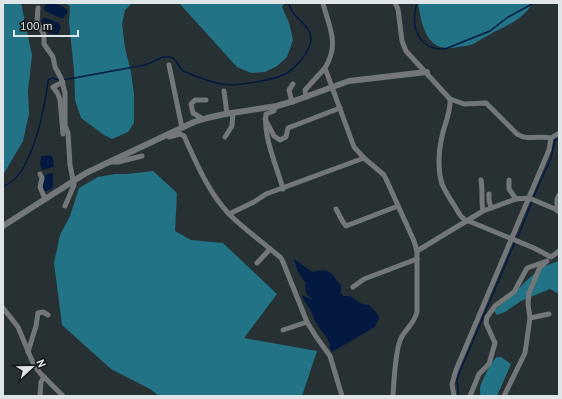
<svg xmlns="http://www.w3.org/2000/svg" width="562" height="399" viewBox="0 0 562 399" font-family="'PT Sans',sans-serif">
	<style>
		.forest { fill: #237386 }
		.water { fill: #031940 }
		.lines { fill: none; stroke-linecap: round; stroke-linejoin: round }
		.stream { stroke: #031940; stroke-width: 1.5 }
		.minor { stroke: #737779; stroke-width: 5 }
		.tertiary { stroke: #737779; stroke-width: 6 }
	</style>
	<rect width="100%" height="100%" fill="#273134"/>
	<g class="forest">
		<path d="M3,3H21L32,55L28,91L29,114L23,141L3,175Z"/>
		<path d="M65,3H132L125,10L122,24L125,48L131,72L134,94V123L128,132L112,139L104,135L81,118L75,100L74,70L69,22L70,6Z"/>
		<path d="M179,3H284L282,7L289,23L293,40L287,57L277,66L265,72L251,73L237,67Z"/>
		<path d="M418,3H532C525,18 508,25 494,32C487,36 480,40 473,44C468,46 463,46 458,47C427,54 422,27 418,3Z"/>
		<path d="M153,171L177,193L175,231L191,240L223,243L277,294L244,338L317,351L302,396H159L150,389L111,369L62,325L54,263L60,235L70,216L79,188L98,177L115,174H127Z"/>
		<path d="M559,261V294L550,289L521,301L505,312L497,315L494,311L512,295L526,281L542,267Z"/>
		<path d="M497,357H501L511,364L497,396H481C480,394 480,392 480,389C480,383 492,360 497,357Z"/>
	</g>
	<g class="water">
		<path d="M47,3C55,3 62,4 68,11L63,19L45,11L44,8Z"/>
		<path d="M46,18L59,23L61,27L58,34C49,34 38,30 42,19Z"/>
		<path d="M51,155L53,159L54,167L42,170L40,164L41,156Z"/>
		<path d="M52,173L53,174V188L44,192C40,186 45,181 45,175Z"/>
		<path d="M294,259L313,272C319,270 327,269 332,274C337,278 336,282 341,284V293L343,296H350L362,304L369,305L377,313L379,318L375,327L332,352L329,347L330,345C327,335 321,332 316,323C314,320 313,315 311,311C308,306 303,300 302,295L313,300L307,295L305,290L306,283C299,276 296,268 294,259Z"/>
	</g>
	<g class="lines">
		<g class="stream">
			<path d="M417,3C410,26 418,50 445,49L490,31L508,17L534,3"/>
			<path d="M63,80L145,65C153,63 164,53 173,58C177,61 179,67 183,71C195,76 209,82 221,84C234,87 276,80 287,73C297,67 311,50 311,39C311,24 290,17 289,3"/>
			<path d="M3,186C31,180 46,105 48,80L52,78L60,80"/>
			<path d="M533,198L551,158L555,140L559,139"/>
			<path d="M517,239L532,202"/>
			<path d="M459,396L457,380L458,376L515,242"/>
		</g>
		<g class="minor">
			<path d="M323,3C329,28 340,43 325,68L354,147L364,158L384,175L386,179L414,241L417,251V312C414,324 407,327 401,338C395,351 394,381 393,396"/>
			<path d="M395,3L398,9L402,41L406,51L450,99C451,110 446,121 443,132C439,148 437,167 442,184C445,191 450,199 454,205C459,213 462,221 471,222L534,248L551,257L559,251"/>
			<path d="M38,8L37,22L44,35V44L53,57L55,67L61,78L65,93V125L68,133L70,165L74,185L65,206"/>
			<path d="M169,65L182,128"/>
			<path d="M224,91L227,114"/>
			<path d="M306,97L305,90L325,68"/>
			<path d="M450,99L464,104L486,103L517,134C527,141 540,135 551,138L559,133"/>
			<path d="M292,102L289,90L293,84"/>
			<path d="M275,107L274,111L266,114C263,137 277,167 283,189"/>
			<path d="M203,119L193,113L191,104L195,100H206"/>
			<path d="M265,119L274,136L280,140L286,137L288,128L340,108"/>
			<path d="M63,134L60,100L58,94L53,87L63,82"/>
			<path d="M168,134L169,137L180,134L184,136C196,162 208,192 229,214C245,230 264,243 281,258L283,262L307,322L315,335L330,356L342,396"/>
			<path d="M225,137L232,126L233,113"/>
			<path d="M110,162H118L142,156"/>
			<path d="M40,174L42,178L40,187L45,199"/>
			<path d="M481,180C483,191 481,200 483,211"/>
			<path d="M509,180V189L516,199"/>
			<path d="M489,194V200L491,208"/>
			<path d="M336,209L343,222L346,226L398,206"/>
			<path d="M557,210V199L559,195"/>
			<path d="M229,214L254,202L266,194L364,158"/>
			<path d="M417,251L483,211L516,199L529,198L555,209L559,212"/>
			<path d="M257,263L270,249"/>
			<path d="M353,287L364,279L417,259"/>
			<path d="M3,308L18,327L33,363L40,373L63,396"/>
			<path d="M530,318L549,314"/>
			<path d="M283,330L307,322"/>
			<path d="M28,352L36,326L38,313L43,312L48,315"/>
			<path d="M40,396L41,382L44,377"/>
			<path d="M454,396L452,384L456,370L549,150L551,138"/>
			<path d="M470,396L479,374L489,364L495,343L486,323L487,317L495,306L514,292L527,268L547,261"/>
			<path d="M504,396L525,353L530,318L528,304L529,293L540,267L546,262"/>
		</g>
		<path class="tertiary" d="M3,226L86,173L194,122L207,118L225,114L277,106L294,101L349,81L427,72"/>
	</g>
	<rect width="562" height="399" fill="none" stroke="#dfe5e7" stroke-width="8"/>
	<g transform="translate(32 367) rotate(68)" stroke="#141819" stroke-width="3" paint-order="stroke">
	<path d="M0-3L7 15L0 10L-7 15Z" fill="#dfe5e7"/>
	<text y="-6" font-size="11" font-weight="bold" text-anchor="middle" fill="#dfe5e7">N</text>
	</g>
	<path d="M14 30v6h64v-6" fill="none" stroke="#dfe5e7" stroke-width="2"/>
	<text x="20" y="30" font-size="12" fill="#dfe5e7" stroke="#141819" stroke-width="3" paint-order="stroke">100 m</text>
</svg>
